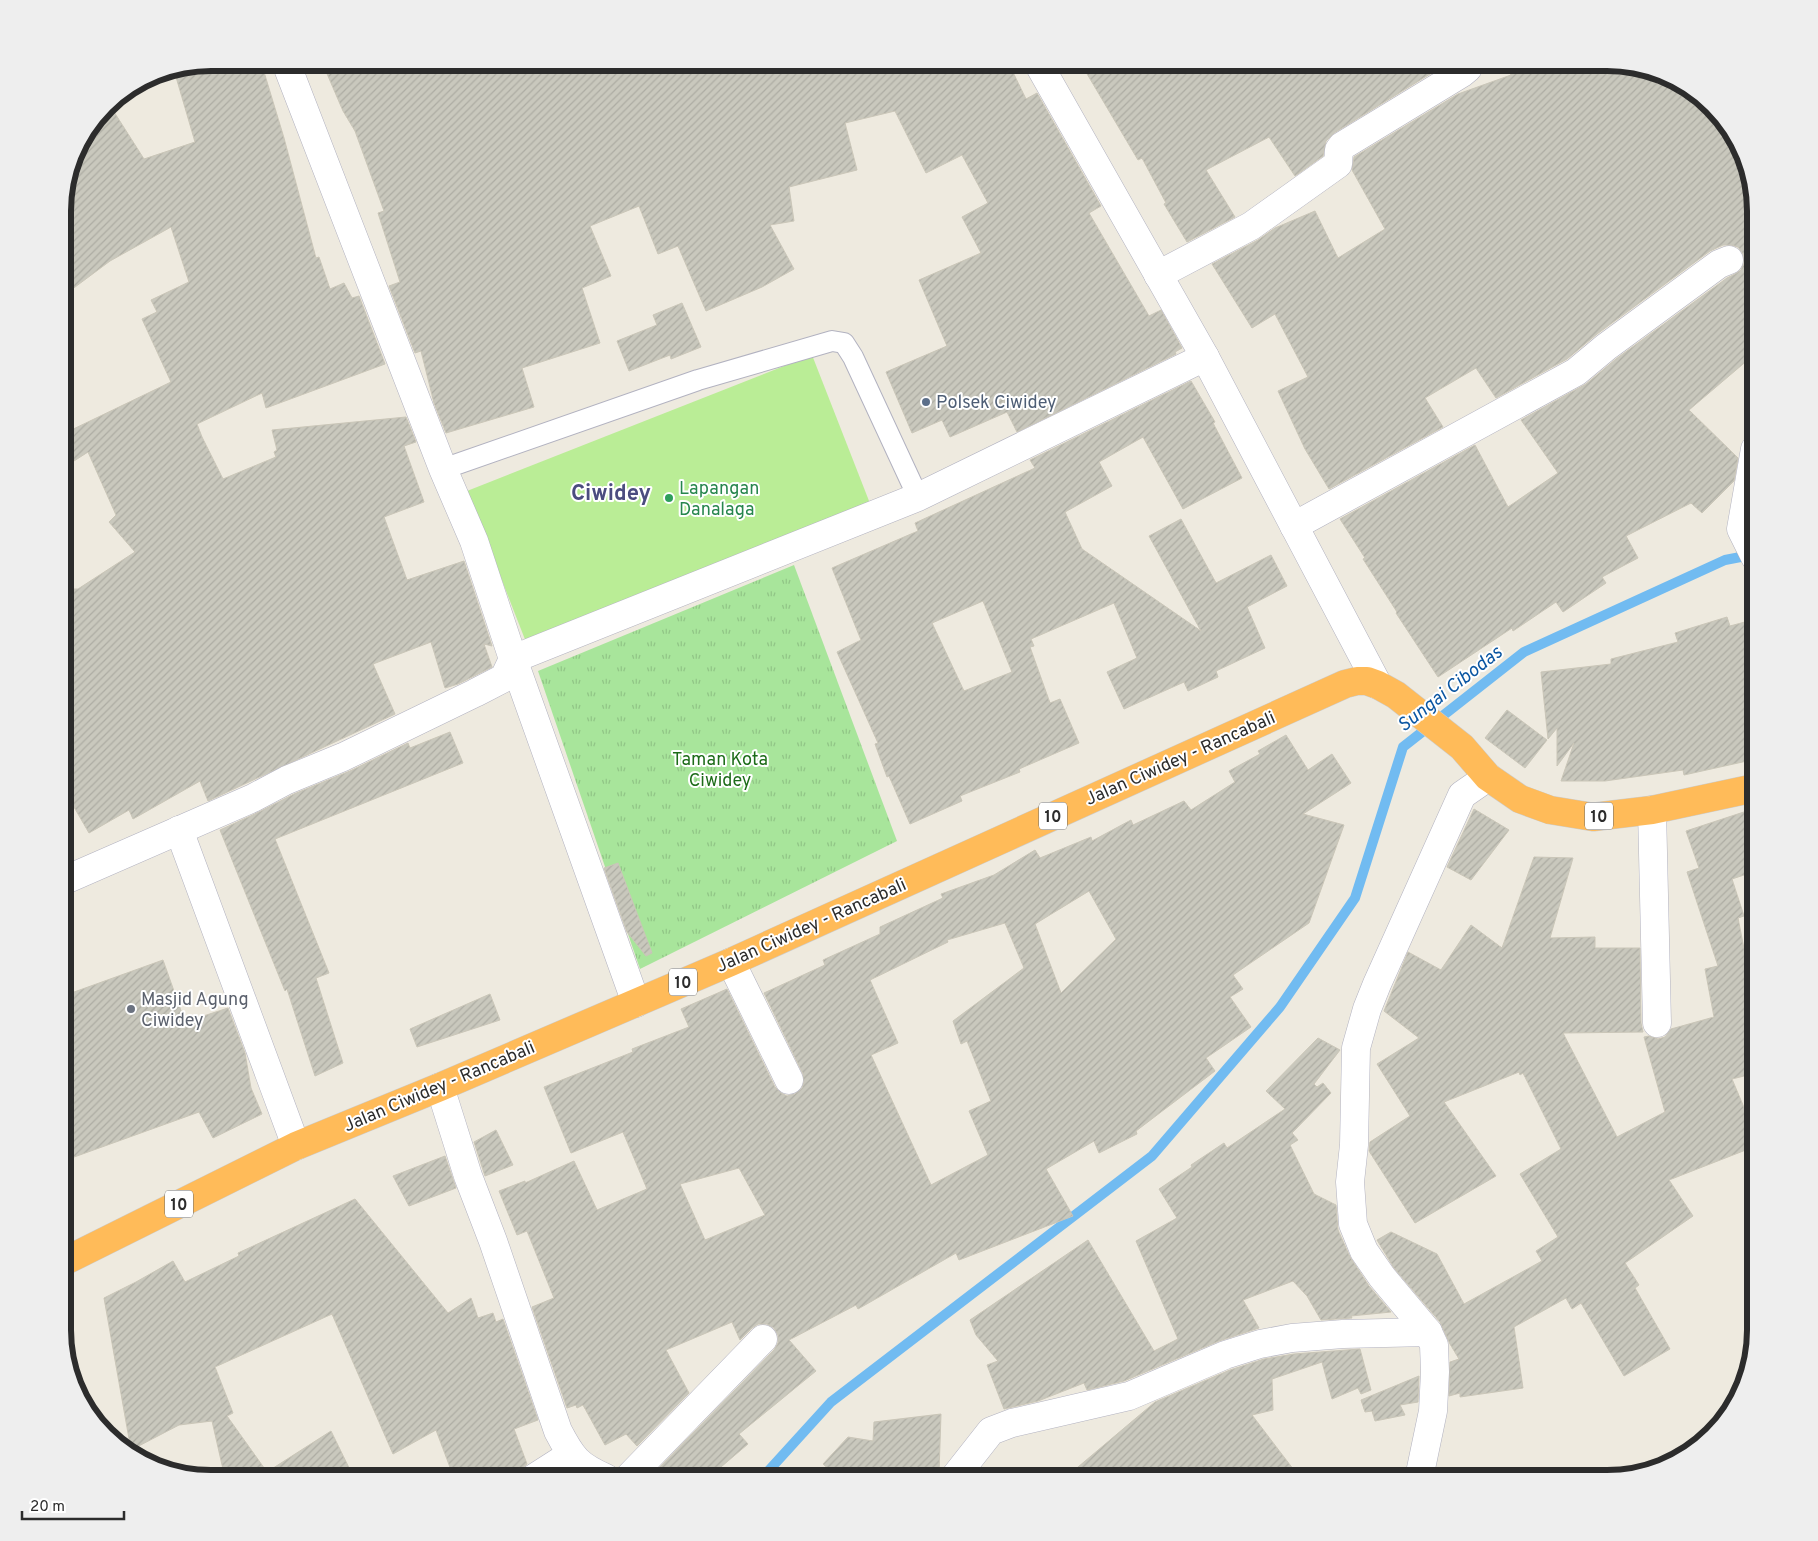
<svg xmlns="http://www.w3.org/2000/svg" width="1818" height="1541" viewBox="0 0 1818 1541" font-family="Overpass,sans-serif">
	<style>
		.grass { fill: url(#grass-tufts) }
		.pitch { fill: #baed96 }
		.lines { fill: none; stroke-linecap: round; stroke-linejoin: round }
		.stream { stroke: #71bbf1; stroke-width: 10 }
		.building { fill: url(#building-hatch); stroke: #cac6b8; fill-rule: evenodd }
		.lane-casing { stroke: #b2b2c0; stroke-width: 22 }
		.street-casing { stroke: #b2b2c0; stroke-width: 29 }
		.secondary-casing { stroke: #b2b2c0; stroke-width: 29 }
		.highway-casing { stroke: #ccc; stroke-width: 29 }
		.lane { stroke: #fff; stroke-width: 20 }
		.street { stroke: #fff; stroke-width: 28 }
		.secondary { stroke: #fff; stroke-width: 28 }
		.highway { stroke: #ffbb59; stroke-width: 28 }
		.service-dot { fill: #5c6f8a; stroke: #fff; stroke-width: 2 }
		.leisure-dot { fill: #2e9e5b; stroke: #fff; stroke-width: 2 }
		.worship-dot { fill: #6b7280; stroke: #fff; stroke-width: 2 }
		.labels { text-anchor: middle; stroke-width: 4; stroke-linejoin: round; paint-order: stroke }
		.shield { fill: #fff; stroke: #6b6b6b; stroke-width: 1 }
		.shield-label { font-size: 16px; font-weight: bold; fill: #2c2c2c }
		.service-label { font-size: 18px; fill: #4e5e75; stroke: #fff; text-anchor: start }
		.leisure-label { font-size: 18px; fill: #27864d; stroke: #fff; text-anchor: start }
		.street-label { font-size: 18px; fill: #2c2c2c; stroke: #fff }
		.park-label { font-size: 18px; fill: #1d6c19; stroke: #fff }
		.worship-label { font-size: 18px; fill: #5b616d; stroke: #fff; text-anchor: start }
		.water-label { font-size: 19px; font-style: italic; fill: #0b56a2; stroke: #fff }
		.district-label { font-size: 22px; font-weight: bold; fill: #4b4c7f; stroke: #fff }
		.rim { fill: none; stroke: #2c2c2c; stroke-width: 6 }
	</style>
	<defs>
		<pattern id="grass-tufts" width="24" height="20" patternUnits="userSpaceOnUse" patternTransform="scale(1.25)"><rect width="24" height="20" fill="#a8e59b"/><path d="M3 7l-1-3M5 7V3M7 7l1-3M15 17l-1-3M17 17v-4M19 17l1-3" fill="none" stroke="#91c586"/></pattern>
		<pattern id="building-hatch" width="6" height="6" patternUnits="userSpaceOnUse" patternTransform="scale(1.25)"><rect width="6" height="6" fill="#c9c8bd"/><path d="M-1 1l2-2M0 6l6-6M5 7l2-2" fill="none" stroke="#adaca3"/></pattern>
	</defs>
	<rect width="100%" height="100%" fill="#eeeadf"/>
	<path class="grass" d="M794,565L897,841L640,969L538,671Z"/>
	<path class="pitch" d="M812,355L871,506L526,642L467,491Z"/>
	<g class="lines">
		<path class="stream" d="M762,1478L831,1402L1152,1156L1280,1007L1355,898L1403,747L1524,652L1725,560L1751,555"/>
	</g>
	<g class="building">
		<path d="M211,62H261L284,138L316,258L319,257L330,289L344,283L352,298L359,296L385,364L266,408L262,393L197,424L202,437L223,479L276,457L274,452L277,450L272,430L406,417L416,442L404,446L424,502L384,517L407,580L464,561L492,646L484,644L492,667L458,684L445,688L431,642L373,664L395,714L208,801L200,781L133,819L129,810L89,833L63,788V589H78L135,552L109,522L116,515L88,452L63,468V434L171,382L142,319L157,312L151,300L189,282L171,227L110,261L63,296V201L78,146L109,104L144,159L195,142L174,70Z"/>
		<path d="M322,62H1008L1026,99L1037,93L1101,206L1089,213L1149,316L1161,310L1182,348L1175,352L1176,354L1017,432L1007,412L950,437L942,420L912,433L886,372L947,346L919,280L981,253L962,217L988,203L962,155L926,173L895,111L845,123L857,170L789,187L794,221L770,225L794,269L762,287L706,311L678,246L658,254L639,206L590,226L611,276L582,288L600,343L522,368L534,407L446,433L434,403L421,351L415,353L389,286L400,282L378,213L384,211L355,131L343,111Z"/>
		<path d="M1080,62H1445L1443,66L1334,133L1326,141L1323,156L1295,176L1269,137L1206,170L1235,217L1187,242L1164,204L1166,203L1142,158L1138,160Z"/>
		<path d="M1506,62H1607L1664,74L1705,100L1744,154L1756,211V353L1689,410L1738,458L1734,481L1702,513L1691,503L1626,536L1638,558L1602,577L1606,583L1563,612L1556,602L1513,631L1512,628L1438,677L1396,613L1397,612L1363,559L1365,558L1340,519L1475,445L1508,507L1558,473L1521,420L1586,384L1616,359L1727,278L1735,274L1741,270L1744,263L1743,254L1738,247L1731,245H1723L1710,251L1597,334L1567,359L1496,398L1476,368L1425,398L1443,427L1329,489L1305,449L1278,391L1308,377L1275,314L1252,328L1212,264L1258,240L1275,228L1315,211L1338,258L1385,229L1352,170L1354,157L1458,94L1511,75Z"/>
		<path d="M682,303L701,347L671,359L670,355L629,371L617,341L657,325L653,315Z"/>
		<path d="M1191,381L1215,422L1213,423L1242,478L1183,509L1143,437L1099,462L1112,486L1065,512L1082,549L1201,631L1149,536L1181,519L1216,583L1271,555L1287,586L1247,607L1265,648L1216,671L1218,677L1188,691L1184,682L1124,709L1107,672L1137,658L1114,603L1031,639L1034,646L1030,647L1050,703L1060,699L1079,743L1019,769L1020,772L960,796L962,801L910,824L889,776L887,777L875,744L878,743L837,652L861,640L832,568L918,531L915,523L1035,468L1030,460ZM983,601L1012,672L964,691L932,623Z"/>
		<path d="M1727,617L1730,626L1756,619V759L1684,775L1683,770L1605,781H1561L1574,743L1557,766V728L1548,739L1541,672L1611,664V659L1678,642L1675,633Z"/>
		<path d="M1507,710L1547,740L1525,768L1485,738Z"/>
		<path d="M450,732L463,763L275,839L329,973L316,978L343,1063L315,1076L287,989L285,991L220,830L259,812L294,794L350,771L408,743L410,748Z"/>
		<path d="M1286,735L1308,770L1332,754L1351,783L1303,814L1344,825L1309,923L1233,975L1243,989L1230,997L1251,1027L1206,1058L1215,1071L1136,1131L1137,1134L1099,1153L1094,1141L1046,1169L1073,1216L959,1260L956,1253L858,1309L856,1305L789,1340L816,1371L739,1434L748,1444L708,1478H665L657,1470L774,1350L778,1343V1335L774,1328L767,1324H758L752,1328L740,1340L732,1322L666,1350L689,1393L637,1446L626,1434L605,1445L583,1405L577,1408L576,1405L567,1408L532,1307L554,1298L527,1231L517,1235L499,1191L525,1181V1183L574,1161L597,1210L647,1189L623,1132L571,1153L544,1087L633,1052L632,1049L689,1027L681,1009L727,989L775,1087L781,1093L787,1096L795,1094L802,1088L804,1082L803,1074L764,993L825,965L823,960L880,934V927L943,898L941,894L994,875L1035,850L1040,858L1091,837L1092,841L1131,820L1133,825L1184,801L1191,810L1235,782L1229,771L1260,754L1258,751ZM1089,891L1116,939L1061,993L1035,924ZM1005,923L1024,968L953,1021L961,1044L967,1041L991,1101L969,1111L988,1155L931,1185L871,1055L898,1043L870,980L948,942L947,940ZM739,1168L765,1215L705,1240L680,1184Z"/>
		<path d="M1756,808V871L1732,879L1744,916L1738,918L1756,1010V1073L1732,1079L1756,1136V1146L1669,1180L1693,1216L1625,1263L1639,1285L1635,1288L1670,1349L1624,1376L1581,1303L1572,1309L1566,1298L1514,1327L1523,1388L1460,1397V1393L1449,1396L1450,1362L1459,1359L1450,1344L1440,1322L1394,1268L1377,1240L1391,1232L1437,1254L1464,1304L1542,1261L1536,1251L1558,1237L1520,1174L1561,1149L1523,1073L1520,1075L1519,1072L1444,1102L1496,1176L1415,1223L1369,1151L1370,1142L1410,1116L1377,1064L1419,1038L1384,1011L1408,952L1441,970L1471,925L1502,948L1534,857L1573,858L1550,938L1595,937V948H1640L1641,1023L1643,1032L1563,1033L1617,1137L1665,1112L1644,1037L1649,1036L1658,1039L1665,1037L1671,1029L1714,1017L1705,969L1718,966L1687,872L1699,868L1686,831Z"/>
		<path d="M1474,809L1509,830L1471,880L1447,867Z"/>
		<path d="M618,863L652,953L646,956L627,932L604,868Z"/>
		<path d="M163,960L185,1022L228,1008L245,1053L251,1088L262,1114L213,1138L199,1112L63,1161V996Z"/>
		<path d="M490,994L500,1020L417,1047L410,1029Z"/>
		<path d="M1318,1038L1340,1050L1314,1084L1317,1087L1323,1083L1331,1093L1292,1133L1298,1140L1290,1145L1314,1194L1336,1205L1338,1230L1350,1257L1369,1286L1391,1312L1351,1316L1352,1318L1321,1320L1307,1296L1293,1281L1243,1300L1259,1328L1219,1341L1124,1381L1087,1390L1084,1383L1038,1401L1004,1409L987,1365L998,1361L976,1335L970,1320L1088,1240L1154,1351L1178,1339L1136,1241L1177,1218L1159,1189L1192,1167L1191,1165L1224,1143L1227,1148L1285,1109L1266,1091Z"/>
		<path d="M496,1130L513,1165L485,1176L474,1142Z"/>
		<path d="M445,1156L456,1188L409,1206L393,1176Z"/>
		<path d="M355,1199L448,1313L471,1298L478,1318L493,1313L496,1322L503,1319L538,1420L514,1429L527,1464L520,1470L519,1475L510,1478H454L436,1430L393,1454L332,1314L215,1367L233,1413L227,1416L267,1472L331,1431L354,1478H225L212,1421L179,1425L131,1450L104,1298L136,1282L173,1261L185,1282L239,1256L238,1253Z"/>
		<path d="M1360,1349L1371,1390L1361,1394L1358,1388L1332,1399L1322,1362L1272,1379L1273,1410L1252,1415L1300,1478H1065L1155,1402L1230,1370L1264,1359L1294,1354Z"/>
		<path d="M1419,1376L1418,1402L1400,1405L1405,1415L1375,1421L1372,1411L1365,1412L1361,1400Z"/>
		<path d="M941,1414L939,1473L839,1478L823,1464L848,1437L873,1441L874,1422Z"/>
	</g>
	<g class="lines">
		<defs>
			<path id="lane" d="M443,469L698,380L832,341L844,343L853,357L918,497"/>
			<g id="street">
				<path d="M1158,275L1251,226L1338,164L1339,150L1342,146L1462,73L1468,68L1469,63"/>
				<path d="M1294,526L1576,372L1606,347L1719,264L1729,260"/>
				<path d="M1755,557L1741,529L1755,449"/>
				<path d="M1652,810L1657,1023"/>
				<path d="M179,830L296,1146"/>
				<path d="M63,881L253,798L287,780L343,757L475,693L504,678L513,659L474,541L443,469L286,63"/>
				<path d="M731,962L789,1080"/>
				<path d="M636,1003L513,659L918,497L1205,357"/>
				<path d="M440,1087L468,1176L493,1241L558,1431C572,1458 578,1466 606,1478"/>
				<path d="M534,1478L570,1455"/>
				<path d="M628,1478L763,1339"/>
				<path d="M954,1478L991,1431L1012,1423L1129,1396L1225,1355L1260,1344L1292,1338L1343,1334L1428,1332"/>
				<path d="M1419,1478L1433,1411L1435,1372L1434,1345L1428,1332L1382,1277L1364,1251L1353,1224L1350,1182L1354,1145L1356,1048L1367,1009L1377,984L1462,795L1488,777"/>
			</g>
			<path id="secondary" d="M1038,63L1205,357L1378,685"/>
			<path id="highway" d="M63,1262L296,1146L440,1087L731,962L1345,684L1357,681H1367L1378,685L1396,695L1462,747L1488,777L1520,799L1550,810L1593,817L1652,810L1755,788"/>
		</defs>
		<use href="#lane" class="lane-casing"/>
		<use href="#street" class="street-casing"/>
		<use href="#secondary" class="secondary-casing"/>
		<use href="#highway" class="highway-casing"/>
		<use href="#lane" class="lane"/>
		<use href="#street" class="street"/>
		<use href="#secondary" class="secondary"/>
		<use href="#highway" class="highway"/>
	</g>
	<circle class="service-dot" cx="926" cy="402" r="5"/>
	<circle class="leisure-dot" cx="669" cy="498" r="5"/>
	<circle class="worship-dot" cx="131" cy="1009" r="5"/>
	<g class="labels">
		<g class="shield">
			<rect x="1039" y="802.5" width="28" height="27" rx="4"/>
			<rect x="1585" y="802.5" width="28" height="27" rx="4"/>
			<rect x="669" y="968.5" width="28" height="27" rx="4"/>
			<rect x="165" y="1190.5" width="28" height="27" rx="4"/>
		</g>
		<g class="shield-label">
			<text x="1053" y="822">10</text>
			<text x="1599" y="822">10</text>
			<text x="683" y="988">10</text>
			<text x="179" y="1210">10</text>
		</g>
		<g class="service-label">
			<text x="936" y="408">Polsek Ciwidey</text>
		</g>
		<g class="leisure-label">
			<text x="679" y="494">Lapangan<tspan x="679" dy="21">Danalaga</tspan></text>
		</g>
		<g class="street-label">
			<text transform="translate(1180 758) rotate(-24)" y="6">Jalan Ciwidey - Rancabali</text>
			<text transform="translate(811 925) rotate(-24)" y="6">Jalan Ciwidey - Rancabali</text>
			<text transform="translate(439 1086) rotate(-23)" y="6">Jalan Ciwidey - Rancabali</text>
		</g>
		<g class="park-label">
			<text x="720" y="765">Taman Kota<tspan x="720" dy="21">Ciwidey</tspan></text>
		</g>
		<g class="worship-label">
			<text x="141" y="1005">Masjid Agung<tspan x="141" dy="21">Ciwidey</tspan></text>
		</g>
		<g class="water-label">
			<text transform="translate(1449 688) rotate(-38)" y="7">Sungai Cibodas</text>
		</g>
		<g class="district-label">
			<text x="611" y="500">Ciwidey</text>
		</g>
	</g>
	<path d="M0 0H1818V1541H0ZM211 71H1607A140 140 0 0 1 1747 211V1330A140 140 0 0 1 1607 1470H211A140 140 0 0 1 71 1330V211A140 140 0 0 1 211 71Z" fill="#eee" fill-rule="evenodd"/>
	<path class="rim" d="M211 71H1607A140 140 0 0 1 1747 211V1330A140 140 0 0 1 1607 1470H211A140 140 0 0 1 71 1330V211A140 140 0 0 1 211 71Z"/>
	<path d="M22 1511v8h102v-8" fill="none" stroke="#2c2c2c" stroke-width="2.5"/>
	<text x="30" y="1511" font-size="15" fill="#2c2c2c" stroke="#ffffff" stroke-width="4" paint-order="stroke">20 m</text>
</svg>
